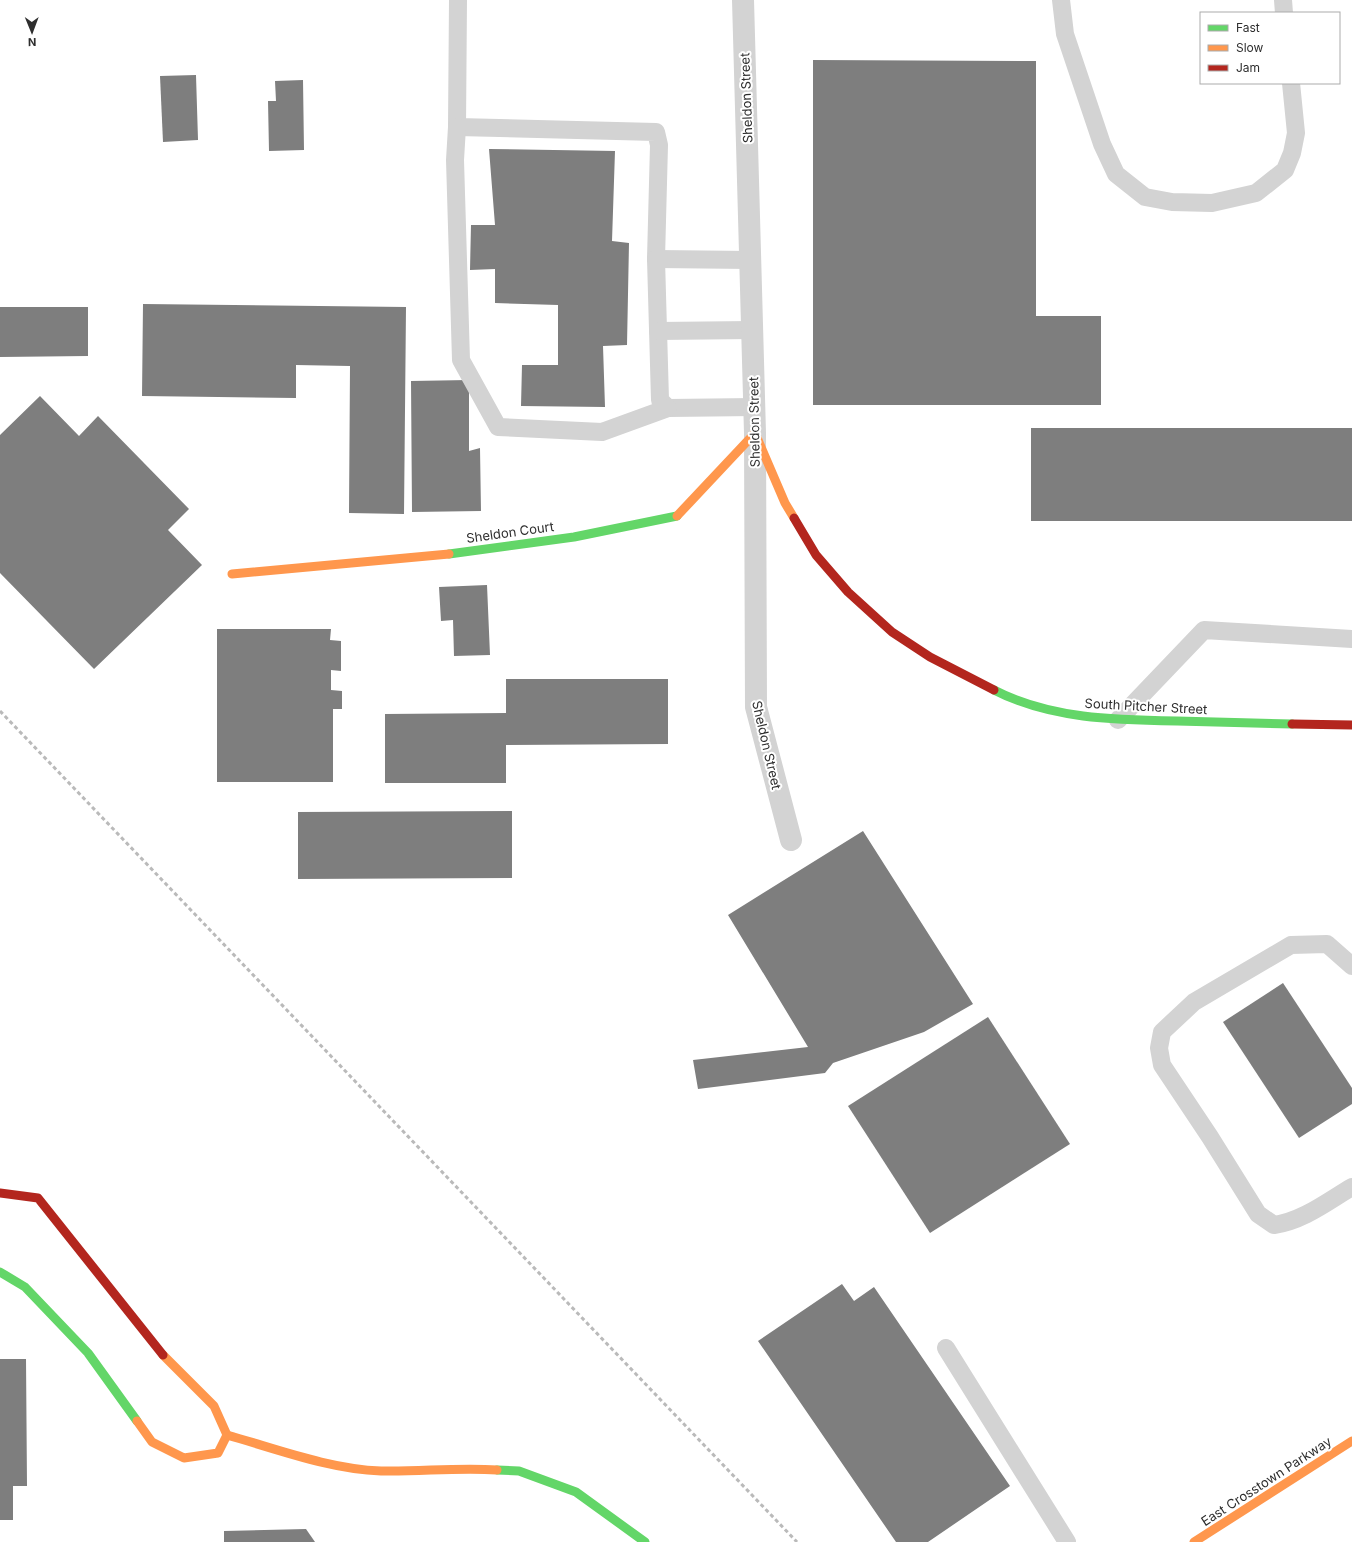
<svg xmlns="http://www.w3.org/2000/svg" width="1352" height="1542" viewBox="0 0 1352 1542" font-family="Inter,sans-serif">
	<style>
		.building { fill: #7e7e7e }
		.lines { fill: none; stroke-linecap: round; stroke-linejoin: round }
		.lane { stroke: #d3d3d3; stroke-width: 18 }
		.street { stroke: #d3d3d3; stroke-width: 22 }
		.fast { stroke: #63d668; stroke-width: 9 }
		.slow { stroke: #ff974d; stroke-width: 9 }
		.jam { stroke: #b3261e; stroke-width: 9 }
		.rail { stroke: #bababa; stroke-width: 3; stroke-dasharray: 4 3; stroke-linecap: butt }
		.labels { text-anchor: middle; stroke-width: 4; stroke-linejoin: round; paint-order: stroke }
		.street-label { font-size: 13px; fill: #2e2e2e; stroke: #fff }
	</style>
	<rect width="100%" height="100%" fill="#fff"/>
	<g class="building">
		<path d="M813,60L1036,61V316H1101V405H813Z"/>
		<path d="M196,75L198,140L163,142L160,76Z"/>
		<path d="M303,80L304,150L269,151L268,101H276L275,81Z"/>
		<path d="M489,149L615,151L612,241L629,243L627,345L603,346L605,407L521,406L522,365H558V305L495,303V269L470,270L471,225H495Z"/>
		<path d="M143,304L406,307L404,514L349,513L350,366L296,365V398L142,396Z"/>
		<path d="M0,307H88V356L0,357Z"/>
		<path d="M469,380V451L480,448L481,511L412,512L411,381Z"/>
		<path d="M40,396L79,436L98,416L189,509L168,530L202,565L94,669L0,573V435Z"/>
		<rect x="1031" y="428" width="321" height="93"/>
		<path d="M487,585L490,655L454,656L453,620L441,621L439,587Z"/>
		<path d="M217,629H331L330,640L341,641V671L331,670V690L342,691V709H333V782H217Z"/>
		<path d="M506,679H668V744L506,745V783H385V714L506,713Z"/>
		<path d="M512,811V878L298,879V812Z"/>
		<path d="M863,831L973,1004L924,1032L833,1063L825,1073L698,1089L693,1060L808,1047L728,915Z"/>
		<path d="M1283,983L1352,1088V1104L1299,1138L1223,1022Z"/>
		<path d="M988,1017L1070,1144L930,1233L848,1106Z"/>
		<path d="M842,1284L854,1301L874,1287L1010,1486L928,1542H896L758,1341Z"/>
		<path d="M0,1359H26L27,1486H13V1520H0Z"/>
		<path d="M306,1529L315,1542H224V1531Z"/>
	</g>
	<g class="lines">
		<g class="lane">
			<path d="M458,0L457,127L656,132L659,145L656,259L660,400L668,408L755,407"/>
			<path d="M1061,0L1065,34L1102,144L1116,174L1145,197L1172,202L1212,203L1256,193L1285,170L1292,153L1296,133L1291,83"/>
			<path d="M1283,0L1284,13"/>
			<path d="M457,127L455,160L461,360L498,427L602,432L668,408"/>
			<path d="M656,259L751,260"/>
			<path d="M658,331L752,330"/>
			<path d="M1118,720L1204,630L1352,639"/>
			<path d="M1352,966L1327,944L1291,945L1194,1002L1162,1032L1159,1048L1162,1065L1210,1137L1258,1214L1274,1225C1303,1221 1328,1201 1352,1187"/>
			<path d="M946,1348L1067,1542"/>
		</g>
		<path class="street" d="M743,0L755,433L756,707L791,840"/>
		<g class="fast">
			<path d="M449,554L574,537L677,516"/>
			<path d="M994,690C1050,719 1115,720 1177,721C1215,722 1254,723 1292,724"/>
			<path d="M0,1272L25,1287L88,1353L137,1421"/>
			<path d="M497,1470L519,1471L576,1492L645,1542"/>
		</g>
		<g class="slow">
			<path d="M677,516L755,433L785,503L794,518"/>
			<path d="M232,574L449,554"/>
			<path d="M137,1421L152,1442L184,1458L218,1453L227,1435L214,1406L163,1355"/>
			<path d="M227,1435C277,1449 329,1469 381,1471C420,1472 458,1467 497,1470"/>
			<path d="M1194,1542L1352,1441"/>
		</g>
		<g class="jam">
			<path d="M794,518L816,555L848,592L892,632L930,657L994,690"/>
			<path d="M1292,724L1352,725"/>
			<path d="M0,1193L38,1198L163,1355"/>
		</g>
		<path class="rail" d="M0,711L797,1542"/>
	</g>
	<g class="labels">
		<g class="street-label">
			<text transform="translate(746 98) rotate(-92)" y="5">Sheldon Street</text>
			<text transform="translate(754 422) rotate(-91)" y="5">Sheldon Street</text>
			<text transform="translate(510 532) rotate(-8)" y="5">Sheldon Court</text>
			<text transform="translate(1146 706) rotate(3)" y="5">South Pitcher Street</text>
			<text transform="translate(767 745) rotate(77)" y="5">Sheldon Street</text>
			<text transform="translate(1266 1481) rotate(-33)" y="5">East Crosstown Parkway</text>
		</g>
	</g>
	<rect x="1200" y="12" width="140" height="72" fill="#ffffff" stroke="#ababab"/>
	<rect x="1208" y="25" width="20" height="6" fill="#63d668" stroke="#ababab"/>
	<text x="1236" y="32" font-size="12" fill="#2e2e2e">Fast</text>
	<rect x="1208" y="45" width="20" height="6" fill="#ff974d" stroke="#ababab"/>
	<text x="1236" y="52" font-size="12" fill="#2e2e2e">Slow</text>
	<rect x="1208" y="65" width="20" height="6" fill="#b3261e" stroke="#ababab"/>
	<text x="1236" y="72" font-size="12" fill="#2e2e2e">Jam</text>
	<g transform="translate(32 32) rotate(179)" stroke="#ffffff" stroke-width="3" paint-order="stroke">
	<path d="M0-3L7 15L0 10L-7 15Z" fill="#2e2e2e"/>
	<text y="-6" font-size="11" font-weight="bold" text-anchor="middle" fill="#2e2e2e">N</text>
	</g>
</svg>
